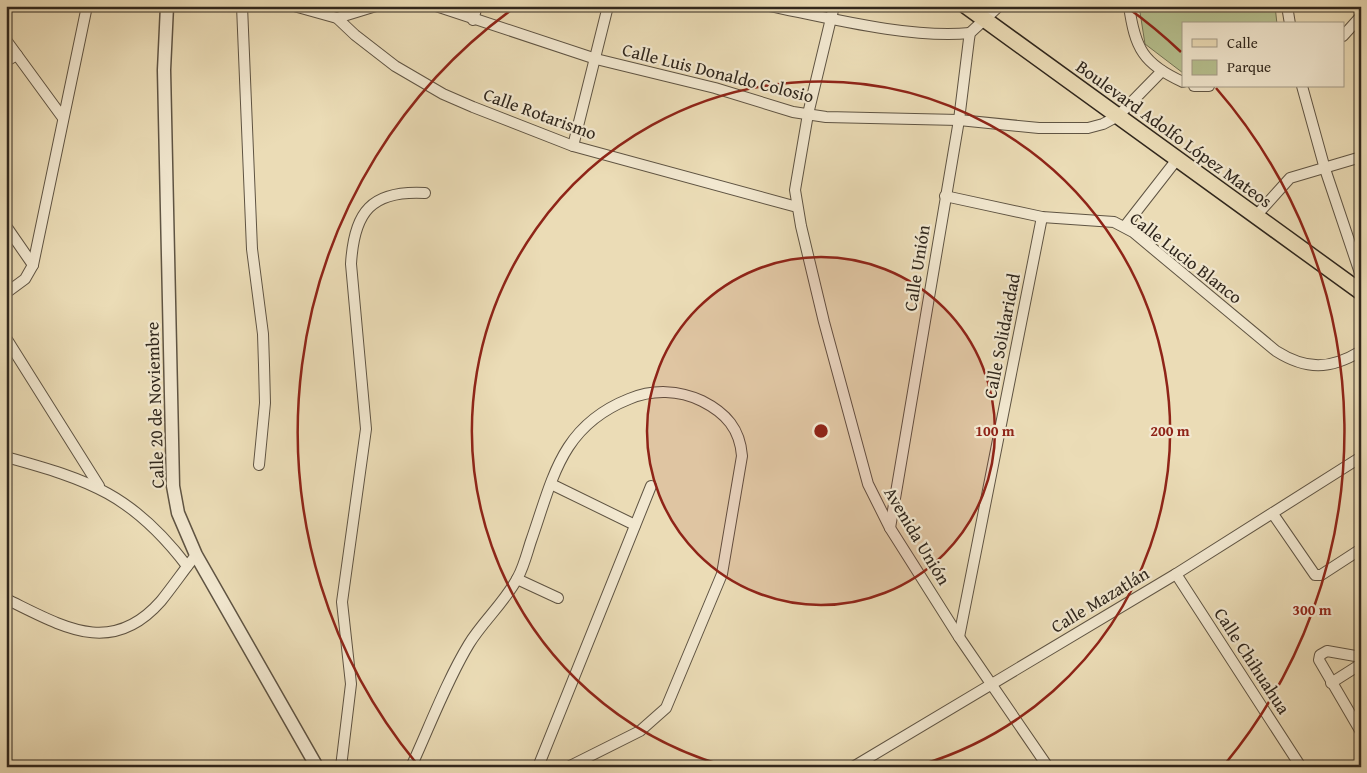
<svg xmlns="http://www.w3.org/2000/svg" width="1367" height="773" viewBox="0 0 1367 773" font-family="'Gentium Book Plus',serif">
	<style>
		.green { fill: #b6c08f; stroke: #737456 }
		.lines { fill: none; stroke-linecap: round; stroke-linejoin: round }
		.minor-casing { stroke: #5f5443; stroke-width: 12 }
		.tertiary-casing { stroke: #5f5443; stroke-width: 15 }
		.primary-casing { stroke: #30271d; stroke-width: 18 }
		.minor { stroke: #f2e8d0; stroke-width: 10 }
		.tertiary { stroke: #f2e8d0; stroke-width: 12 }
		.primary { stroke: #ebdcb6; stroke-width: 15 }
		.ring { fill: none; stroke: #8f2418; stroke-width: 2.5 }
		.labels { text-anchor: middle; stroke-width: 4.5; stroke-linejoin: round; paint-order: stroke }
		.street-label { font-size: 18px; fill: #30271d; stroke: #f2e8d0 }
		.centre { fill: #8f2418; stroke: #f2e8d0; stroke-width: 2.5 }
		.ring-label { font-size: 15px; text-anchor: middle; font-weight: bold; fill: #8f2418; stroke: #f2e8d0; stroke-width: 4.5; stroke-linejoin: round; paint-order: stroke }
	</style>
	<rect width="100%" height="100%" fill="#ebdcb6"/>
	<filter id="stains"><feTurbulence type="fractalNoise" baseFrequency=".004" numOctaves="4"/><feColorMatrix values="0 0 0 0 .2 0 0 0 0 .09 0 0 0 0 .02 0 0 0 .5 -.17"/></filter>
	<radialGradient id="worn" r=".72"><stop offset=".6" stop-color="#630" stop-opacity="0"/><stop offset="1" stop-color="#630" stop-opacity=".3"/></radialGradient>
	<path class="green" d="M1139,6H1275L1277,24H1183V73L1145,44Z"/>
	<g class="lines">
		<defs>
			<g id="minor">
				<path d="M242,6L252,249L263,334L264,365L265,403L259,465"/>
				<path d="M294,6L337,18L355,35L395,66L443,94L473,107L573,146L797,207"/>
				<path d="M436,6L596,59L715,88L793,112L826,117L959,120L1039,128H1088L1103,124L1118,116L1162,71"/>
				<path d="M770,6C829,18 911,39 970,33"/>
				<path d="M834,6L808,114L795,190L801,226L824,322L868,484L890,528L959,637L1048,767"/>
				<path d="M1129,6C1135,48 1143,64 1183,82"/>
				<path d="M1287,6L1290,24"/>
				<path d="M337,18L376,6"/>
				<path d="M473,20L477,6"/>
				<path d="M1343,36L1361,16"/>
				<path d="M6,40L63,118"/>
				<path d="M6,61L17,55"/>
				<path d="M1194,86H1209"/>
				<path d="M1302,86L1325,169L1361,276"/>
				<path d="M573,146L608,6"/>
				<path d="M945,196L1042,217L1114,222L1133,232L1276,351C1306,370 1330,370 1361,351"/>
				<path d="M1255,217L1290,178L1361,157"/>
				<path d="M6,226L33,265"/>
				<path d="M1125,226L1178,158"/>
				<path d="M6,293L25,279L33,265L87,6"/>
				<path d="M6,338L99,486"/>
				<path d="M6,457C90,480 133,495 187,566"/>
				<path d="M551,484L635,525"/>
				<path d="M1273,514L1315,575H1321L1361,549"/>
				<path d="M890,528L959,120L969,39L970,33L999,6"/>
				<path d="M1176,574L1301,767"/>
				<path d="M517,579L558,598"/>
				<path d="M6,599C62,626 111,658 161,601C173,586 184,570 196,555"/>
				<path d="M959,637L1042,217"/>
				<path d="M1361,657L1327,651L1320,655L1319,660L1361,732"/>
				<path d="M1331,683L1361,664"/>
				<path d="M341,767L351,684L342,602L366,429L351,264C354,212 371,190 425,193"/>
				<path d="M411,767C429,728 447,680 469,644C483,621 506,601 518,577C524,566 527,553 531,541C553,478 561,426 629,399C653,389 679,390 702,401C726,413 740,429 742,456L722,574L666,708L640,731L568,767"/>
				<path d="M538,767L651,486"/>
				<path d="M853,767L1176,574L1361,457"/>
			</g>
			<path id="tertiary" d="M167,6L164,70L173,486L178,513L196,555L317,767"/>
			<path id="primary" d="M966,6L1361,292"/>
		</defs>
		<use href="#minor" class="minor-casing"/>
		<use href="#tertiary" class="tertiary-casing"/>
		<use href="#primary" class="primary-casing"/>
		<use href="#minor" class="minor"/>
		<use href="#tertiary" class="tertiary"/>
		<use href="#primary" class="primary"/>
	</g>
	<circle cx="821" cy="431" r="174" fill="#8f2418" fill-opacity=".12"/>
	<g class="ring">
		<circle cx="821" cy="431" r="174"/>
		<path d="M725 766A349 349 0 1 1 917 766"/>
		<path d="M417 764A523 523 0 0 1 514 8M1128 8A523 523 0 0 1 1181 52M1216 88A523 523 0 0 1 1225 764"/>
	</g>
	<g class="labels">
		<g class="street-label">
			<text transform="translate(718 73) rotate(14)" y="6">Calle Luis Donaldo Colosio</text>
			<text transform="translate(540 114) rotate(20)" y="6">Calle Rotarismo</text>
			<text transform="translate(1174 134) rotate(36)" y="6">Boulevard Adolfo López Mateos</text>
			<text transform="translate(1186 258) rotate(38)" y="6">Calle Lucio Blanco</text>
			<text transform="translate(917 268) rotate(-81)" y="6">Calle Unión</text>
			<text transform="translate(1002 336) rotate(-79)" y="6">Calle Solidaridad</text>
			<text transform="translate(155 405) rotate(-92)" y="6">Calle 20 de Noviembre</text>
			<text transform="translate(917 536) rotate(59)" y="6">Avenida Unión</text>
			<text transform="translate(1100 600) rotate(-31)" y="6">Calle Mazatlán</text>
			<text transform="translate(1252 661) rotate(57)" y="6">Calle Chihuahua</text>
		</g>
	</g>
	<circle cx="821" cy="431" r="8" class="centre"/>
	<g class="ring-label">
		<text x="995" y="436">100 m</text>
		<text x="1170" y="436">200 m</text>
		<text x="1312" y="615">300 m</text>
	</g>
	<rect width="1367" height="773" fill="none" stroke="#ebdcb6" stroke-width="25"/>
	<rect x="8" y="8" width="1352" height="758" fill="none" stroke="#30271d" stroke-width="2.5"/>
	<rect x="12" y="12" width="1342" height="748" fill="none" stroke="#30271d"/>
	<rect x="1182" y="22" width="162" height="65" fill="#f2e8d0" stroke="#a49b88"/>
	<rect x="1192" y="39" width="25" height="8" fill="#ebdcb6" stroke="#a49b88"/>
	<text x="1227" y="48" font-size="15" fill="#30271d">Calle</text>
	<rect x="1192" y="60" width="25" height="15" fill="#b6c08f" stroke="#a49b88"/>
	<text x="1227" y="72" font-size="15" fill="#30271d">Parque</text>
	<rect width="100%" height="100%" filter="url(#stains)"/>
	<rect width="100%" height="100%" fill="url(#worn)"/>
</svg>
